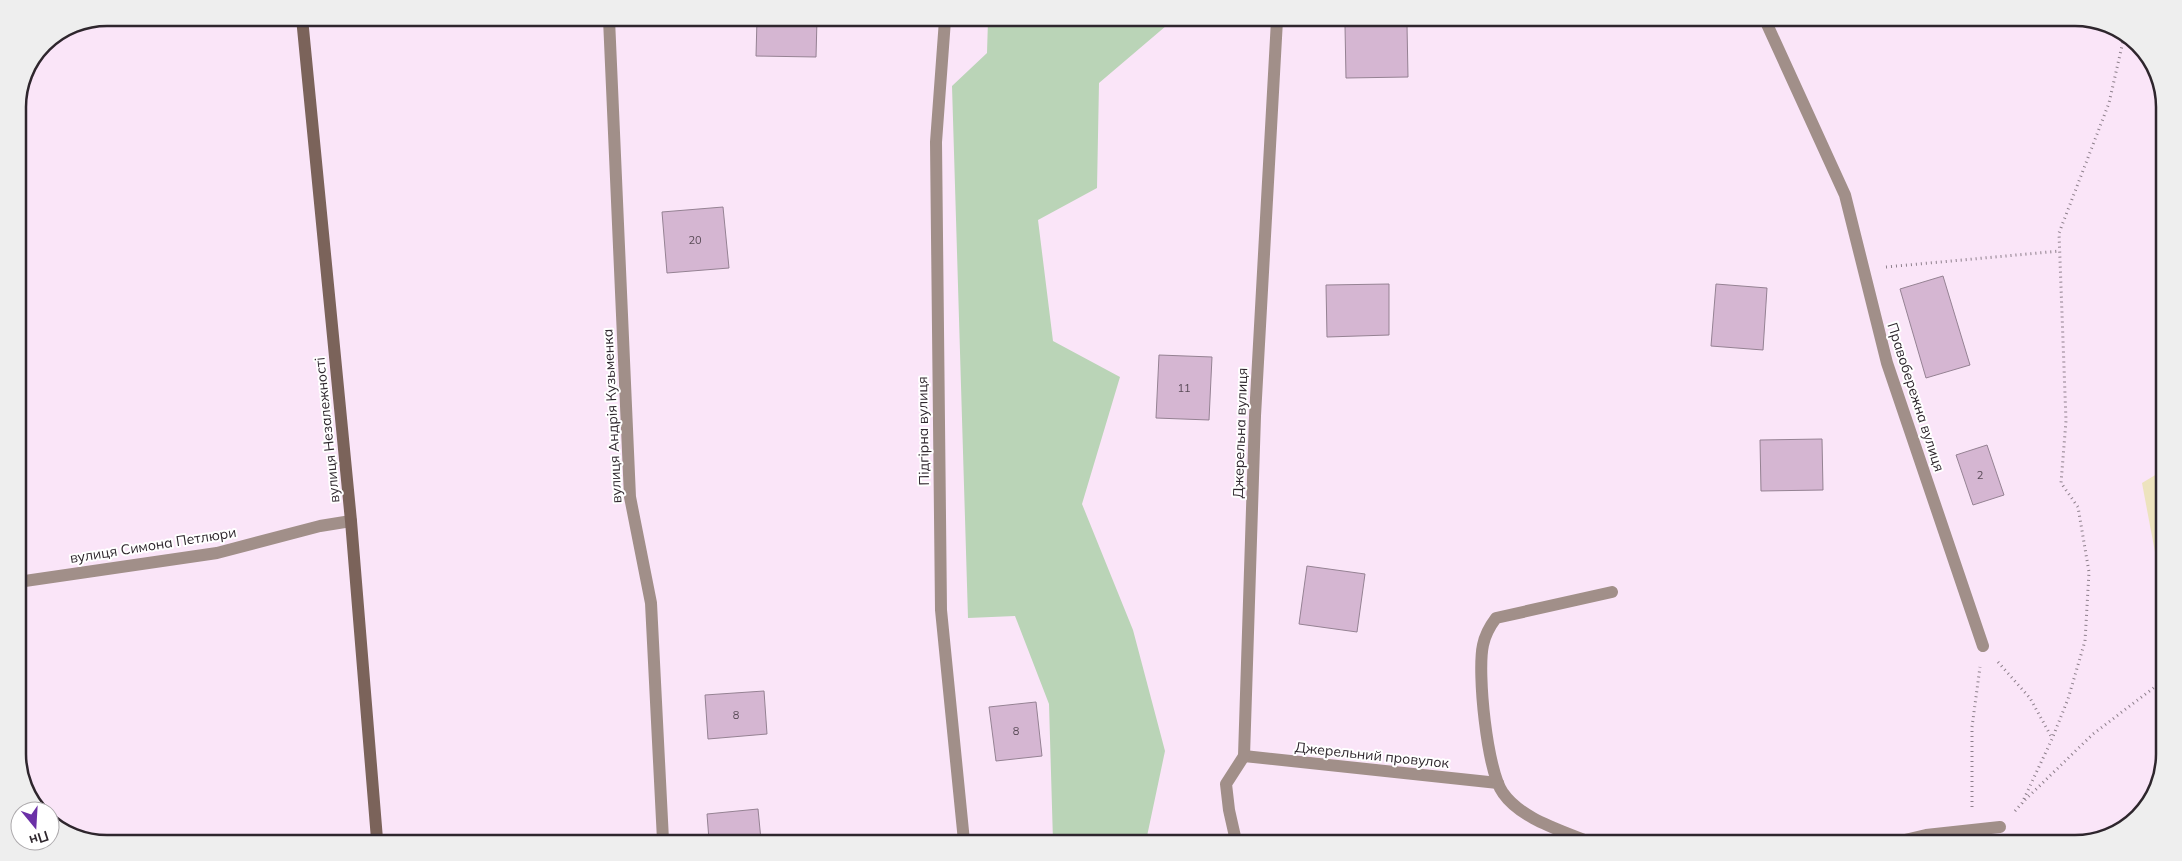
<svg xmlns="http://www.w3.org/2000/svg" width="2182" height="861" viewBox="0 0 2182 861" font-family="Mulish,sans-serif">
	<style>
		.green { fill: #bad4b7 }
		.sand { fill: #ede3be }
		.building { fill: #d5b6d2; stroke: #958293 }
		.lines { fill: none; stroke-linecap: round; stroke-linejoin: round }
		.path { stroke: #8d7f8b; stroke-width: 3; stroke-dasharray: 1 4; stroke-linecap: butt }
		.street { stroke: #a18f89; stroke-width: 12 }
		.secondary { stroke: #7b635a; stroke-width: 12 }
		.labels { text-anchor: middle; stroke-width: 4; stroke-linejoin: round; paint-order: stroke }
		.number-label { font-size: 11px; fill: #584a56 }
		.street-label { font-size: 14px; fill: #2e262d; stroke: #fff }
		.rim { fill: none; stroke: #2e262d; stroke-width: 2.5 }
	</style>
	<rect width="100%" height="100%" fill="#fae5f8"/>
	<path class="green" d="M988,20H1173L1099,83L1097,188L1038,220L1053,341L1120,377L1082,504L1133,630L1165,751L1146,841H1053L1049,704L1015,616L968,618L952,86L987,53Z"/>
	<path class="sand" d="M2162,471L2161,571L2158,568L2142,483Z"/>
	<g class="building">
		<path d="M757,19H817L816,57L756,56Z"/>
		<path d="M1407,25L1408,77L1346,78L1345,26Z"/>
		<path d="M723,207L729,268L667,273L662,212Z"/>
		<path d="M1943,276L1970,365L1926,378L1900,289Z"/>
		<path d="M1389,284V335L1327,337L1326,285Z"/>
		<path d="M1716,284L1767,288L1763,350L1711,346Z"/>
		<path d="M1159,355L1212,357L1209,420L1156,418Z"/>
		<path d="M1822,439L1823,490L1761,491L1760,440Z"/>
		<path d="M1987,445L2004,495L1973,505L1956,455Z"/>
		<path d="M1307,566L1365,574L1357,632L1299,624Z"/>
		<path d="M764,691L767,734L708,739L705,695Z"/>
		<path d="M1036,702L1042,756L996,761L989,707Z"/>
		<path d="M758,809L761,840H709L707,814Z"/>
	</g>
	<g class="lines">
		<g class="path">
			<path d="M1886,267L2060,251"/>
			<path d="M1998,662L2030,698L2052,738"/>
			<path d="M2025,800L2093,734L2160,683"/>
			<path d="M1972,807V727L1980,667"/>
			<path d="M2015,811L2022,803L2052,739L2068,699L2085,641L2089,572L2078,507L2061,483L2066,421L2059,233L2109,103L2124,37"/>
		</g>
		<g class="street">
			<path d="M609,19L630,497L651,603L663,840"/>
			<path d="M945,20L936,142L941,610L964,841"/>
			<path d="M1766,22L1845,195L1887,363L1983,646"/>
			<path d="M18,582L217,553L320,526L351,521"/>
			<path d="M1244,756L1498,783"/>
			<path d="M1236,841L1229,810L1226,784L1244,756L1255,416L1277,20"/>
			<path d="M1589,842C1561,830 1521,819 1503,793C1487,771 1477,672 1483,645C1485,635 1490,626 1496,618L1612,592"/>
			<path d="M1892,843L1926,835L2000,827"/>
		</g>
		<path class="secondary" d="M302,18L351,521L377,839"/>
	</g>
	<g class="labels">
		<g class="number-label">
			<text x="695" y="244">20</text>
			<text x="1184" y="392">11</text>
			<text x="1980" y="479">2</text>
			<text x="736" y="719">8</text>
			<text x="1016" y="735">8</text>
		</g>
		<g class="street-label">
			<text transform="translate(1916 397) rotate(72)" y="5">Правобережна вулиця</text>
			<text transform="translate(612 416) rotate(-93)" y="5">вулиця Андрія Кузьменка</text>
			<text transform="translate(327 430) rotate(-96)" y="5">вулиця Незалежності</text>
			<text transform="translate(923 431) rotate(-91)" y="5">Підгірна вулиця</text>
			<text transform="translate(1240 433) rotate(-88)" y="5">Джерельна вулиця</text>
			<text transform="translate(153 545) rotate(-9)" y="5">вулиця Симона Петлюри</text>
			<text transform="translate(1372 755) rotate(6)" y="5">Джерельний провулок</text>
		</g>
	</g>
	<path d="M0 0H2182V861H0ZM107 26H2075A81 81 0 0 1 2156 107V754A81 81 0 0 1 2075 835H107A81 81 0 0 1 26 754V107A81 81 0 0 1 107 26Z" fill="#eee" fill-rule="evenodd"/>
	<path class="rim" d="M107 26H2075A81 81 0 0 1 2156 107V754A81 81 0 0 1 2075 835H107A81 81 0 0 1 26 754V107A81 81 0 0 1 107 26Z"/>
	<g transform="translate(35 826) rotate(162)"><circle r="24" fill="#ffffff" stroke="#aba8ab"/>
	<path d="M0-4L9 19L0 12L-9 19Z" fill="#6b30a7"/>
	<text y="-8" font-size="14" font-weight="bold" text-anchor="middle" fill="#2e262d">Пн</text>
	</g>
</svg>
